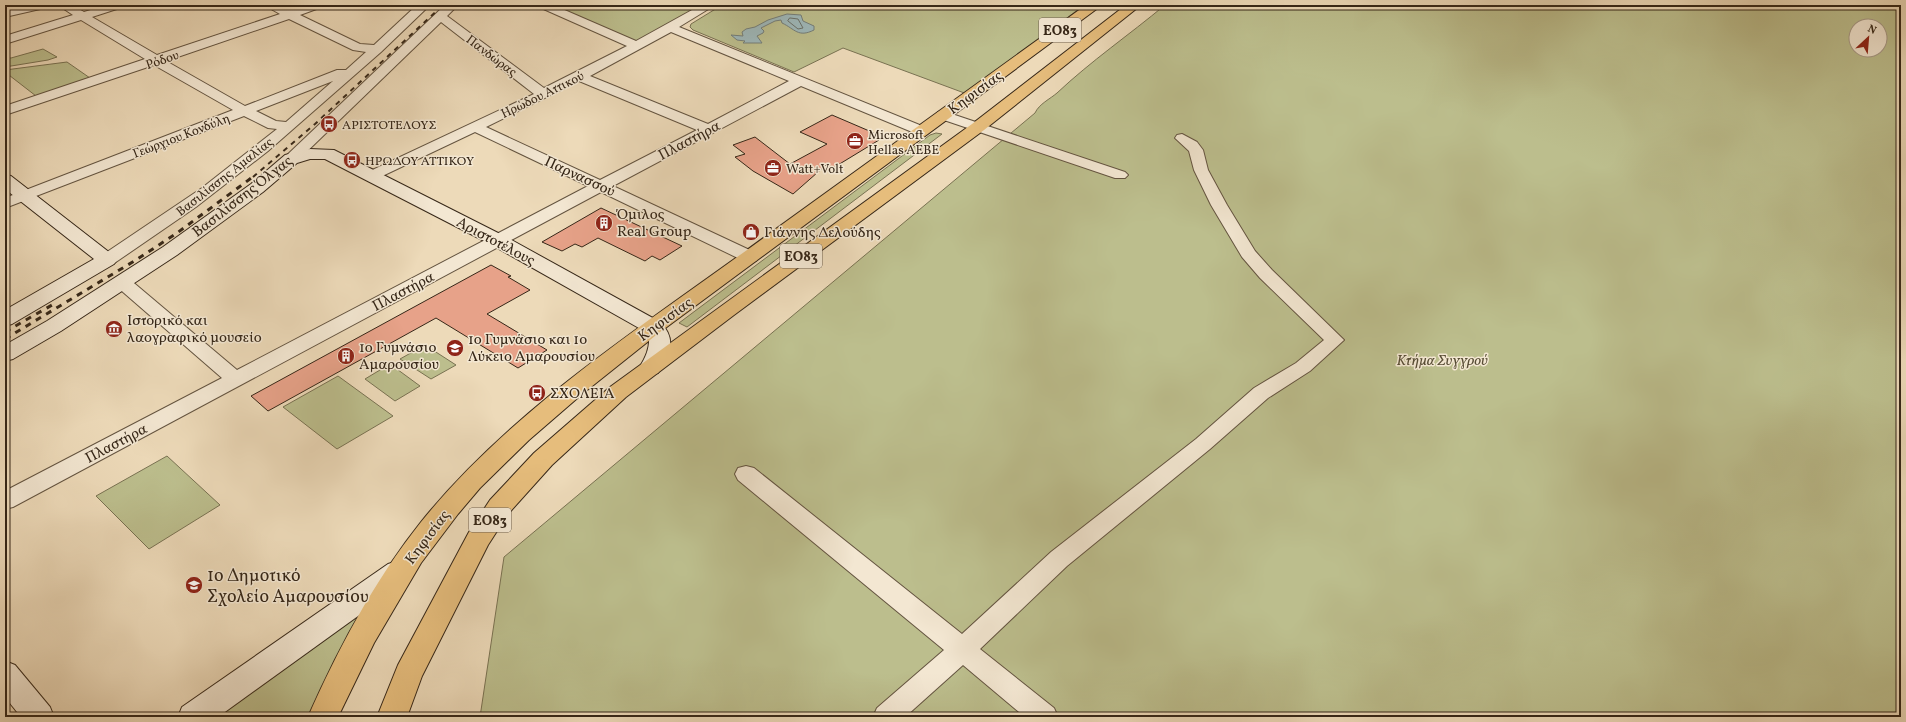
<svg xmlns="http://www.w3.org/2000/svg" width="1906" height="722" viewBox="0 0 1906 722" font-family="Vollkorn,serif">
	<style>
		.green { fill: #bcbe8d; stroke: #797252; fill-rule: evenodd }
		.water { fill: #9eb8ba; stroke: #747e79 }
		.lines { fill: none; stroke-linecap: round; stroke-linejoin: round }
		.shore { stroke: #6a7069; stroke-width: 1 }
		.building { fill: #e7a289; stroke: #362718 }
		.street-casing { stroke: #645440; stroke-width: 2 }
		.secondary-casing { stroke: #362718; stroke-width: 2 }
		.primary-casing { stroke: #362718; stroke-width: 2 }
		.street { fill: #f3e7d2; fill-rule: evenodd }
		.secondary { fill: #f3e7d2; fill-rule: evenodd }
		.primary { fill: #e6bd7c; fill-rule: evenodd }
		.rail-far1 { stroke: #362718; stroke-width: 2; stroke-dasharray: 5 5; stroke-linecap: butt }
		.rail { stroke: #362718; stroke-width: 3; stroke-dasharray: 6 6; stroke-linecap: butt }
		.labels { text-anchor: middle; stroke-width: 3; stroke-linejoin: round; paint-order: stroke }
		.far-street-label { font-size: 13px; fill: #362718; stroke: #f3e7d2 }
		.far-poi-label { font-size: 13px; fill: #362718; stroke: #f3e7d2; text-anchor: start }
		.shield { fill: #f3e7d2; stroke: #6f6150; stroke-width: 1 }
		.shield-label { font-size: 14px; font-weight: bold; fill: #362718 }
		.street-label { font-size: 15px; fill: #362718; stroke: #f3e7d2 }
		.poi-label { font-size: 15px; fill: #362718; stroke: #f3e7d2; text-anchor: start }
		.park-label { font-size: 15px; font-style: italic; fill: #584d35; stroke: #f3e7d2 }
		.near-poi-label { font-size: 18px; fill: #362718; stroke: #f3e7d2; text-anchor: start }
	</style>
	<rect width="100%" height="100%" fill="#eddab9"/>
	<filter id="stains"><feTurbulence type="fractalNoise" baseFrequency=".005" numOctaves="4"/><feColorMatrix values="0 0 0 0 .2 0 0 0 0 .09 0 0 0 0 .02 0 0 0 .5 -.17"/></filter>
	<radialGradient id="worn" r=".72"><stop offset=".6" stop-color="#630" stop-opacity="0"/><stop offset="1" stop-color="#630" stop-opacity=".3"/></radialGradient>
	<g class="green">
		<path d="M545,5H693L699,7L637,44Z"/>
		<path d="M722,5H1084L967,94L843,48L794,72L693,30L690,27L691,24Z"/>
		<path d="M1165,5H1901V717H480L504,557L1035,113C1039,104 1050,99 1057,93C1091,61 1129,35 1165,5ZM1856,26H1880V50H1856Z"/>
		<path d="M43,49L57,57L48,60L5,67V58H11Z"/>
		<path d="M67,62L90,78L36,96L5,72V70Z"/>
		<path d="M936,133L942,134L687,327L679,323L930,135Z"/>
		<path d="M425,345L456,365L431,379L400,359Z"/>
		<path d="M390,364L420,386L395,401L365,379Z"/>
		<path d="M338,376L393,416L337,449L283,407Z"/>
		<path d="M167,456L220,505L149,549L96,496Z"/>
		<path d="M363,609L310,713L273,717H215Z"/>
	</g>
	<path class="water" d="M787,14L801,15L803,21L814,26V30C798,38 795,29 782,23L781,20L775,21L761,28L764,31L763,33L757,36L762,43H743L745,41L737,40L731,35L743,36L742,32L746,29L755,27L768,20Z"/>
	<g class="lines">
		<path class="shore" d="M790,18L798,19L803,28L798,29L788,21Z"/>
	</g>
	<g class="building">
		<path d="M832,115L874,133L869,136L879,140L833,168L826,165L793,194L753,171L735,157L745,154L733,145L755,137L790,164L827,144L800,132Z"/>
		<path d="M601,208L682,246L660,260L652,256L645,261L598,238L582,247L575,244L562,251L542,242Z"/>
		<path d="M491,265L511,276L508,277L530,290L487,314L547,350L518,368L436,318L268,411L251,396Z"/>
	</g>
	<g class="lines">
		<defs>
			<g id="street">
				<path d="M28,5H51L49,7L5,17V9Z"/>
				<path d="M58,5H72L84,12L107,5H125L123,7L92,17L157,55L280,14L264,5H279L291,10L307,5H324L322,7L300,15L360,44L374,45L417,5H430L381,52L268,151L196,207L113,264L107,265L101,264L99,260L101,256L202,188L277,129L268,128L244,116L5,208V198L233,110L154,65L5,115V106L145,59L81,20L5,44V36L73,15ZM289,19L353,50L366,52L346,70H337L245,106L166,61ZM333,81L286,122L276,121L256,111Z"/>
				<path d="M445,5H458L447,16L544,88L627,46L539,7L537,5H553L636,41L701,5H715L679,27L927,128L929,131L927,134H917L801,86L613,186L756,253L758,257L756,261L750,262L744,261L601,192L13,507L5,509V491L222,378L116,286L113,282L116,278L122,277L128,278L237,370L588,186L475,132L376,179H366L363,176L366,173L534,94L441,22L296,162H286L284,159L286,156ZM671,32L789,81L708,124L590,76ZM579,81L697,130L600,180L486,127Z"/>
				<path d="M943,111L1125,172L1128,175L1125,178H1115L938,118L936,115L938,112Z"/>
				<path d="M1182,134L1197,142L1203,150L1208,170L1227,205L1255,251L1272,270L1344,340L1310,371L1268,398L1210,449L1067,566L980,649L1054,708L1058,717H1025L963,665L905,717H873L877,708L944,650L738,480L735,474L738,468L746,466L754,468L962,634L1051,552L1196,439L1254,388L1296,363L1324,340L1260,278L1242,257L1211,205L1194,170L1189,151L1175,138L1177,135Z"/>
			</g>
			<g id="secondary">
				<path d="M310,149L334,150L506,237L660,322C678,340 669,355 658,373L650,375L642,373L639,368C646,357 650,348 649,335L646,332L492,245L325,159H310L297,163L263,192L177,255L61,331L13,359L5,361V345L47,321L163,247L251,184L285,155Z"/>
				<path d="M5,175L11,176L114,256L117,260L114,264L12,324L5,326V310L94,259L5,189Z"/>
				<path d="M398,561L408,564L412,572L408,580L218,717H178L182,707L388,564Z"/>
				<path d="M5,661L15,665L50,707L54,717H21L5,697Z"/>
			</g>
			<g id="primary">
				<path d="M1086,5H1102L660,332L581,395L529,440L480,488L458,514L421,563L374,643L338,717H308C338,649 374,581 421,522C507,416 623,339 733,260C851,175 968,90 1086,5Z"/>
				<path d="M1126,5H1141L984,130L734,315L626,397L552,465L508,514L488,545L422,676L407,717H377L398,665L469,532L490,500L534,453L610,387L972,124Z"/>
			</g>
		</defs>
		<use href="#street" class="street-casing"/>
		<use href="#secondary" class="secondary-casing"/>
		<use href="#primary" class="primary-casing"/>
		<use href="#street" class="street"/>
		<use href="#secondary" class="secondary"/>
		<use href="#primary" class="primary"/>
		<path class="rail-far1" d="M253,177L315,124L443,5"/>
		<g class="rail">
			<path d="M5,332L52,305"/>
			<path d="M5,339L136,260L177,233L254,176"/>
		</g>
	</g>
	<defs>
		<symbol id="bus-disc" viewBox="-11 -11 22 22"><circle r="9.5" fill="#8f2418" stroke="#f3e7d2"/><path d="M-5-6H5V4H4V6H2V4H-2V6H-4V4H-5ZM-3.5-4V0h7V-4ZM-3.5 1.2v1.5H-2V1.2ZM2 1.2v1.5H3.5V1.2Z" fill="#fff"/></symbol>
		<symbol id="office-disc" viewBox="-11 -11 22 22"><circle r="9.5" fill="#8f2418" stroke="#f3e7d2"/><path d="M-6-3h4V-5.5h4V-3h4V5H-6ZM-1-4.5V-3h2v-1.5ZM-6 0V1H6V0Z" fill="#fff"/></symbol>
		<symbol id="building-disc" viewBox="-11 -11 22 22"><circle r="9.5" fill="#8f2418" stroke="#f3e7d2"/><path d="M-4-6H4V6H1V3H-1V6H-4ZM-2.5-4.3h1.7v1.8h-1.7ZM.8-4.3h1.7v1.8H.8ZM-2.5-1h1.7V.8h-1.7ZM.8-1h1.7V.8H.8Z" fill="#fff"/></symbol>
		<symbol id="shop-disc" viewBox="-11 -11 22 22"><circle r="9.5" fill="#8f2418" stroke="#f3e7d2"/><path d="M-5-2.5h2.3a2.7 3.5 0 0 1 5.4 0H5L5.5 6h-11ZM-1.5-2.5h3a1.5 2.3 0 0 0-3 0Z" fill="#fff"/></symbol>
		<symbol id="museum-disc" viewBox="-11 -11 22 22"><circle r="9.5" fill="#8f2418" stroke="#f3e7d2"/><path d="M0-6L6-3V-2H-6V-3ZM-5-1h2V3h-2ZM-1-1h2V3h-2ZM3-1h2V3H3ZM-6 4H6V6H-6Z" fill="#fff"/></symbol>
		<symbol id="school-disc" viewBox="-11 -11 22 22"><circle r="9.5" fill="#8f2418" stroke="#f3e7d2"/><path d="M0-5L7-2L0 1L-7-2ZM-4 1L0 2.5L4 1V4Q0 6-4 4Z" fill="#fff"/></symbol>
	</defs>
	<g fill-rule="evenodd">
		<use href="#bus-disc" x="319" y="114" width="20" height="20"/>
		<use href="#office-disc" x="845" y="131" width="20" height="20"/>
		<use href="#bus-disc" x="342" y="150" width="20" height="20"/>
		<use href="#office-disc" x="763" y="158" width="20" height="20"/>
		<use href="#building-disc" x="594" y="213" width="20" height="20"/>
		<use href="#shop-disc" x="741" y="222" width="20" height="20"/>
		<use href="#museum-disc" x="104" y="319" width="20" height="20"/>
		<use href="#school-disc" x="445" y="338" width="20" height="20"/>
		<use href="#building-disc" x="336" y="346" width="20" height="20"/>
		<use href="#bus-disc" x="527" y="383" width="20" height="20"/>
		<use href="#school-disc" x="184" y="575" width="20" height="20"/>
	</g>
	<g class="labels">
		<g class="far-street-label">
			<text transform="translate(492 55) rotate(37)" y="5">Πανδώρας</text>
			<text transform="translate(162 59) rotate(-19)" y="5">Ρόδου</text>
			<text transform="translate(542 94) rotate(-26)" y="5">Ηρώδου Αττικού</text>
			<text transform="translate(181 135) rotate(-21)" y="5">Γεώργιου Κονδύλη</text>
			<text transform="translate(224 176) rotate(-38)" y="5">Βασιλίσσης Αμαλίας</text>
		</g>
		<g class="far-poi-label">
			<text x="342" y="129">ΑΡΙΣΤΟΤΕΛΟΥΣ</text>
			<text x="868" y="139">Microsoft<tspan x="868" dy="15">Hellas AEBE</tspan></text>
			<text x="365" y="165">ΗΡΩΔΟΥ ΑΤΤΙΚΟΥ</text>
			<text x="786" y="173">Watt+Volt</text>
		</g>
		<g class="shield">
			<rect x="1039" y="18" width="42" height="24" rx="3"/>
			<rect x="780" y="244" width="42" height="24" rx="3"/>
			<rect x="469" y="508" width="42" height="24" rx="3"/>
		</g>
		<g class="shield-label">
			<text x="1060" y="35">ΕΟ83</text>
			<text x="801" y="261">ΕΟ83</text>
			<text x="490" y="525">ΕΟ83</text>
		</g>
		<g class="street-label">
			<text transform="translate(975 92) rotate(-36)" y="5">Κηφισίας</text>
			<text transform="translate(689 140) rotate(-28)" y="5">Πλαστήρα</text>
			<text transform="translate(580 176) rotate(25)" y="5">Παρνασσού</text>
			<text transform="translate(242 196) rotate(-38)" y="5">Βασιλίσσης Όλγας</text>
			<text transform="translate(496 241) rotate(28)" y="5">Αριστοτέλους</text>
			<text transform="translate(403 291) rotate(-28)" y="5">Πλαστήρα</text>
			<text transform="translate(665 319) rotate(-36)" y="5">Κηφισίας</text>
			<text transform="translate(116 443) rotate(-28)" y="5">Πλαστήρα</text>
			<text transform="translate(427 537) rotate(-53)" y="5">Κηφισίας</text>
		</g>
		<g class="poi-label">
			<text x="617" y="219">Όμιλος<tspan x="617" dy="17">Real Group</tspan></text>
			<text x="764" y="237">Γιάννης Δελούδης</text>
			<text x="127" y="325">Ιστορικό και<tspan x="127" dy="17">λαογραφικό μουσείο</tspan></text>
			<text x="468" y="344">1ο Γυμνάσιο και 1ο<tspan x="468" dy="17">Λύκειο Αμαρουσίου</tspan></text>
			<text x="359" y="352">1ο Γυμνάσιο<tspan x="359" dy="17">Αμαρουσίου</tspan></text>
			<text x="550" y="398">ΣΧΟΛΕΙΑ</text>
		</g>
		<g class="park-label">
			<text x="1442" y="365">Κτήμα Συγγρού</text>
		</g>
		<g class="near-poi-label">
			<text x="207" y="581">1ο Δημοτικό<tspan x="207" dy="21">Σχολείο Αμαρουσίου</tspan></text>
		</g>
	</g>
	<rect width="1906" height="722" fill="none" stroke="#eddab9" stroke-width="20"/>
	<rect x="6" y="6" width="1894" height="710" fill="none" stroke="#362718" stroke-width="2"/>
	<rect x="10" y="10" width="1886" height="702" fill="none" stroke="#362718"/>
	<g transform="translate(1868 38) rotate(26)"><circle r="19" fill="#f3e7d2" stroke="#a79a88"/>
	<path d="M0-3L7 15L0 10L-7 15Z" fill="#8f2418"/>
	<text y="-6" font-size="11" font-weight="bold" text-anchor="middle" fill="#362718">N</text>
	</g>
	<rect width="100%" height="100%" filter="url(#stains)"/>
	<rect width="100%" height="100%" fill="url(#worn)"/>
</svg>
